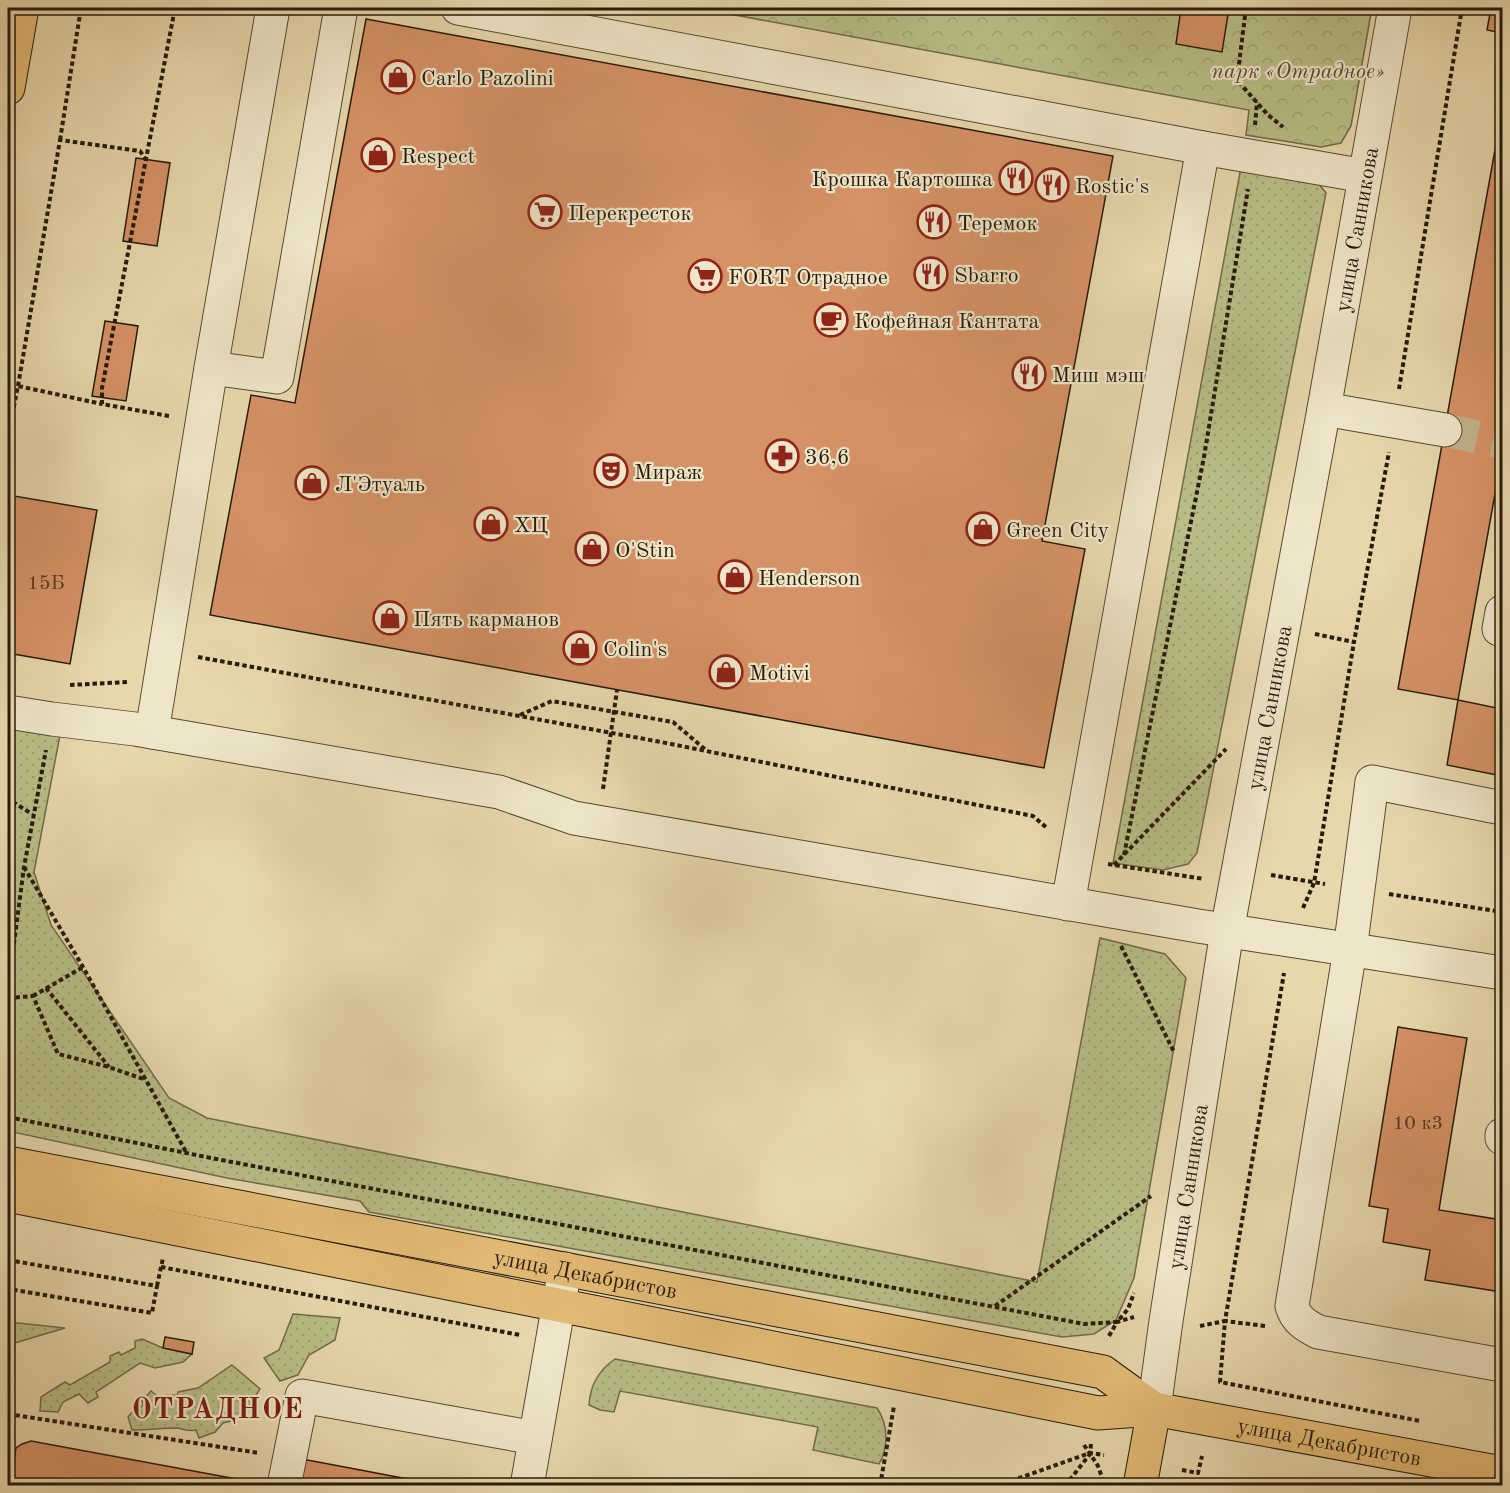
<svg xmlns="http://www.w3.org/2000/svg" width="1510" height="1493" viewBox="0 0 1510 1493" font-family="'Old Standard TT',serif">
	<style>
		.grass { fill: url(#grass-dots); stroke: #706c49; stroke-width: 1.5 }
		.park { fill: url(#park-crowns); stroke: #706c49; stroke-width: 1.5 }
		.building { fill: #d59266; stroke: #271b0b; stroke-width: 1.5 }
		.lines { fill: none; stroke-linecap: round; stroke-linejoin: round }
		.minor-tunnel { stroke: #c1b28c; stroke-width: 33; stroke-dasharray: 33 16; stroke-linecap: butt }
		.minor-casing { stroke: #574a33; stroke-width: 35 }
		.major-casing { stroke: #271b0b; stroke-width: 35 }
		.path { stroke: #271b0b; stroke-width: 4; stroke-dasharray: 4.5 3; stroke-linecap: butt }
		.minor { stroke: #efe6c9; stroke-width: 33 }
		.major { stroke: #e4bc76; stroke-width: 33 }
		.labels { text-anchor: middle; stroke-width: 4.5; stroke-linejoin: round; paint-order: stroke }
		.number-label { font-size: 20px; fill: #523922 }
		.park-label { font-size: 22px; font-style: italic; fill: #534c30; stroke: #efe6c9 }
		.poi-label { font-size: 22px; fill: #271b0b; stroke: #efe6c9; text-anchor: start }
		.street-label { font-size: 22px; fill: #271b0b; stroke: #efe6c9 }
		.district-label { font-size: 28px; font-weight: bold; letter-spacing: 1.5px; fill: #7a1f14; stroke: #efe6c9 }
	</style>
	<defs>
		<pattern id="grass-dots" width="8" height="8" patternUnits="userSpaceOnUse" patternTransform="scale(1.5)"><rect width="8" height="8" fill="#b9be87"/><path d="M2 2h.1M6 6h.1" fill="none" stroke="#9fa373" stroke-width="1.8" stroke-linecap="round"/></pattern>
		<pattern id="park-crowns" width="20" height="18" patternUnits="userSpaceOnUse" patternTransform="scale(1.5)"><rect width="20" height="18" fill="#b9be87"/><path d="M2 6a3 3 0 1 1 6 0M12 15a3 3 0 1 1 6 0" fill="none" stroke="#9fa373"/></pattern>
	</defs>
	<rect width="100%" height="100%" fill="#e7d8ac"/>
	<filter id="stains"><feTurbulence type="fractalNoise" baseFrequency=".00333" numOctaves="4"/><feColorMatrix values="0 0 0 0 .2 0 0 0 0 .09 0 0 0 0 .02 0 0 0 .5 -.17"/></filter>
	<radialGradient id="worn" r=".72"><stop offset=".6" stop-color="#630" stop-opacity="0"/><stop offset="1" stop-color="#630" stop-opacity=".3"/></radialGradient>
	<g class="grass">
		<path d="M1241,167L1315,179L1326,193L1197,853L1188,864L1163,870L1113,863Z"/>
		<path d="M8,726L60,735L34,872L51,925L169,1098L207,1118L1037,1282L1100,938L1165,954L1186,978L1134,1278L1116,1320L1094,1334L1062,1337L369,1212L360,1201L227,1178L8,1131Z"/>
		<path d="M293,1314L340,1318L335,1340L309,1355L298,1375L280,1381L264,1358L279,1350Z"/>
		<path d="M8,1322L65,1328L8,1345L12,1356L8,1357Z"/>
		<path d="M142,1339L163,1348L192,1354L183,1362L155,1368L140,1363L96,1392L98,1397L88,1403L79,1394L63,1402L58,1412L40,1411L41,1397L65,1382L70,1385L110,1362V1356L119,1352L121,1355L135,1348V1341Z"/>
		<path d="M615,1359L877,1408C888,1424 889,1447 879,1464L813,1450L818,1427L620,1391L614,1412L600,1410L589,1405C590,1386 599,1370 615,1359Z"/>
		<path d="M232,1365L260,1389L244,1414L231,1421L223,1423L215,1432L199,1438L196,1430C188,1432 185,1429 177,1428C162,1428 147,1430 132,1430L128,1417L134,1410H137L143,1405L142,1401L151,1391L157,1396L177,1395L178,1392L198,1388Z"/>
	</g>
	<path class="park" d="M697,8H1372L1351,126L1341,143L1321,147L1246,135L1249,110Z"/>
	<g class="building">
		<path d="M1181,8H1229L1222,52L1176,44Z"/>
		<path d="M1491,8H1502V33L1487,30Z"/>
		<path d="M366,19L1113,156L1042,541L1085,549L1044,768L210,615L251,395L295,403Z"/>
		<path d="M1502,111V455L1458,700L1398,689Z"/>
		<path d="M136,158L170,163L157,246L123,241Z"/>
		<path d="M105,321L138,326L126,401L92,396Z"/>
		<path d="M8,495L97,510L70,664L8,653Z"/>
		<path d="M1458,700L1502,709V776L1447,765Z"/>
		<path d="M1398,1027L1467,1038L1439,1210L1502,1220V1292L1425,1280L1430,1250L1383,1242L1388,1209L1369,1206Z"/>
		<path d="M165,1337L194,1342L192,1354L163,1348Z"/>
		<path d="M31,1441L242,1480L250,1486H10L16,1448L22,1444Z"/>
		<path d="M302,1459L445,1486H297Z"/>
	</g>
	<g class="lines">
		<path class="minor-tunnel" d="M1445,430L1502,442"/>
		<defs>
			<g id="minor">
				<path d="M458,8L1203,148L1365,176"/>
				<path d="M211,368L277,377L341,8"/>
				<path d="M1324,409L1445,430"/>
				<path d="M1502,612L1499,629L1502,630"/>
				<path d="M8,712L52,719L135,729L499,792L574,818L1198,926L1502,973"/>
				<path d="M152,732L211,368L273,8"/>
				<path d="M1502,808L1372,782L1350,950L1292,1306C1296,1320 1305,1325 1318,1332L1502,1365"/>
				<path d="M1068,904L1203,148"/>
				<path d="M1502,1135V1138"/>
				<path id="s1" d="M1154,1409L1166,1321L1227,931L1324,409L1395,8"/>
				<path d="M284,1486L302,1396L535,1438"/>
				<path d="M527,1486L565,1269"/>
			</g>
			<g id="major">
				<path d="M8,88L22,8"/>
				<path id="s2" d="M8,1163L1103,1372L1154,1409"/>
				<path id="s3" d="M8,1195L1098,1413L1154,1409L1502,1473"/>
				<path d="M1140,1486L1154,1409"/>
			</g>
		</defs>
		<use href="#minor" class="minor-casing"/>
		<use href="#major" class="major-casing"/>
		<g class="path">
			<path d="M1246,8L1237,80L1268,115L1283,127"/>
			<path d="M1255,125L1257,102"/>
			<path d="M60,140L81,8"/>
			<path d="M18,386L60,140L140,151L146,160"/>
			<path d="M1399,389L1462,8"/>
			<path d="M169,416L102,404V388L175,8"/>
			<path d="M8,437L18,386L102,404"/>
			<path d="M1315,634L1354,642L1389,452"/>
			<path d="M198,657L661,742L1033,816L1047,828"/>
			<path d="M70,685L128,682"/>
			<path d="M520,715L552,701L673,722L707,751"/>
			<path d="M603,789L617,690"/>
			<path d="M8,796L13,802L32,814"/>
			<path d="M1124,855L1204,457L1248,189"/>
			<path d="M1108,864L1204,879"/>
			<path d="M1114,865L1226,749"/>
			<path d="M24,867L83,967L186,1152"/>
			<path d="M1271,875L1325,884"/>
			<path d="M1389,894L1502,912"/>
			<path d="M1303,908L1314,883L1354,642"/>
			<path d="M1121,946L1174,1052"/>
			<path d="M46,988L109,1067"/>
			<path d="M8,989L24,867L46,750"/>
			<path d="M33,996L83,967"/>
			<path d="M8,998L33,996L58,1054L109,1067L146,1080"/>
			<path d="M8,1117L211,1158L1084,1324L1117,1322L1128,1309L1134,1293"/>
			<path d="M8,1260L157,1286L152,1313L8,1289"/>
			<path d="M161,1267L520,1335"/>
			<path d="M157,1286L163,1258"/>
			<path d="M995,1306L1151,1196"/>
			<path d="M1200,1326L1225,1321L1220,1382L1420,1421"/>
			<path d="M1265,1326L1225,1321L1284,973"/>
			<path d="M1109,1336L1117,1322L1134,1317"/>
			<path d="M8,1414L259,1453"/>
			<path d="M1091,1444L1090,1453L1104,1455"/>
			<path d="M1084,1445L1098,1466L1105,1486"/>
			<path d="M1182,1470L1198,1473L1202,1456"/>
			<path d="M880,1486L894,1406"/>
			<path d="M997,1486L1090,1453"/>
			<path d="M1065,1486L1090,1454"/>
		</g>
		<use href="#minor" class="minor"/>
		<use href="#major" class="major"/>
	</g>
	<defs>
		<symbol id="shop-ring" viewBox="-11 -11 22 22"><circle r="9.5" fill="#efe6c9" stroke="#8f2418" stroke-width="1.5"/><path d="M-5-2.5h2.3a2.7 3.5 0 0 1 5.4 0H5L5.5 6h-11ZM-1.5-2.5h3a1.5 2.3 0 0 0-3 0Z" fill="#8f2418"/></symbol>
		<symbol id="restaurant-ring" viewBox="-11 -11 22 22"><circle r="9.5" fill="#efe6c9" stroke="#8f2418" stroke-width="1.5"/><path d="M-5-6h1v4h1v-4h1v4h1v-4h1v5L-1.5 .5V6h-2V.5L-5-1ZM5-6V6H3V1.5H1.5Q1.5-4 5-6Z" fill="#8f2418"/></symbol>
		<symbol id="supermarket-ring" viewBox="-11 -11 22 22"><circle r="9.5" fill="#efe6c9" stroke="#8f2418" stroke-width="1.5"/><path d="M-6-5.5h2.5l.6 2H6L4.5 2H-2.5L-4.4-4H-6ZM-1.5 3.2a1.3 1.3 0 1 0 .1 0ZM3 3.2a1.3 1.3 0 1 0 .1 0Z" fill="#8f2418"/></symbol>
		<symbol id="cafe-ring" viewBox="-11 -11 22 22"><circle r="9.5" fill="#efe6c9" stroke="#8f2418" stroke-width="1.5"/><path d="M-5.5-4.5H6V0H3Q3 3.5 0 3.5H-2.5Q-5.5 3.5-5.5 0ZM3-3.2v2h1.7v-2ZM-6 4.5H4V6H-6Z" fill="#8f2418"/></symbol>
		<symbol id="pharmacy-ring" viewBox="-11 -11 22 22"><circle r="9.5" fill="#efe6c9" stroke="#8f2418" stroke-width="1.5"/><path d="M-2-6h4v4h4v4h-4v4h-4v-4h-4v-4h4Z" fill="#8f2418"/></symbol>
		<symbol id="theatre-ring" viewBox="-11 -11 22 22"><circle r="9.5" fill="#efe6c9" stroke="#8f2418" stroke-width="1.5"/><path d="M-5-5.5Q0-4 5-5.5V0Q5 5 0 6Q-5 5-5 0ZM-3.3-2.5H-1v1.5H-3.3ZM1-2.5H3.3v1.5H1ZM-2.8 1Q0 5.5 2.8 1Z" fill="#8f2418"/></symbol>
	</defs>
	<g fill-rule="evenodd">
		<use href="#shop-ring" x="379" y="58" width="38" height="38"/>
		<use href="#shop-ring" x="359" y="136" width="38" height="38"/>
		<use href="#restaurant-ring" x="997" y="159" width="38" height="38"/>
		<use href="#restaurant-ring" x="1033" y="166" width="38" height="38"/>
		<use href="#supermarket-ring" x="526" y="193" width="38" height="38"/>
		<use href="#restaurant-ring" x="915" y="203" width="38" height="38"/>
		<use href="#restaurant-ring" x="912" y="255" width="38" height="38"/>
		<use href="#supermarket-ring" x="686" y="257" width="38" height="38"/>
		<use href="#cafe-ring" x="812" y="301" width="38" height="38"/>
		<use href="#restaurant-ring" x="1010" y="355" width="38" height="38"/>
		<use href="#pharmacy-ring" x="763" y="437" width="38" height="38"/>
		<use href="#theatre-ring" x="592" y="452" width="38" height="38"/>
		<use href="#shop-ring" x="293" y="464" width="38" height="38"/>
		<use href="#shop-ring" x="472" y="505" width="38" height="38"/>
		<use href="#shop-ring" x="964" y="510" width="38" height="38"/>
		<use href="#shop-ring" x="573" y="530" width="38" height="38"/>
		<use href="#shop-ring" x="716" y="558" width="38" height="38"/>
		<use href="#shop-ring" x="371" y="599" width="38" height="38"/>
		<use href="#shop-ring" x="561" y="629" width="38" height="38"/>
		<use href="#shop-ring" x="707" y="653" width="38" height="38"/>
	</g>
	<g class="labels">
		<g class="number-label">
			<text x="46" y="589">15Б</text>
			<text x="1418" y="1129">10 к3</text>
		</g>
		<g class="park-label">
			<text x="1298" y="78">парк «Отрадное»</text>
		</g>
		<g class="poi-label">
			<text x="421" y="85">Carlo Pazolini</text>
			<text x="401" y="163">Respect</text>
			<text x="993" y="186" text-anchor="end">Крошка Картошка</text>
			<text x="1075" y="193">Rostic's</text>
			<text x="568" y="220">Перекресток</text>
			<text x="957" y="230">Теремок</text>
			<text x="954" y="282">Sbarro</text>
			<text x="728" y="284">FORT Отрадное</text>
			<text x="854" y="328">Кофейная Кантата</text>
			<text x="1052" y="382">Миш мэш</text>
			<text x="805" y="464">36,6</text>
			<text x="634" y="479">Мираж</text>
			<text x="335" y="491">Л'Этуаль</text>
			<text x="514" y="532">ХЦ</text>
			<text x="1006" y="537">Green City</text>
			<text x="615" y="557">O'Stin</text>
			<text x="758" y="585">Henderson</text>
			<text x="413" y="626">Пять карманов</text>
			<text x="603" y="656">Colin's</text>
			<text x="749" y="680">Motivi</text>
		</g>
		<g class="street-label">
			<text dy="8" stroke="none"><textPath href="#s1" startOffset="1197">улица Санникова</textPath></text>
			<text dy="8" stroke="none"><textPath href="#s1" startOffset="711">улица Санникова</textPath></text>
			<text dy="8" stroke="none"><textPath href="#s1" startOffset="225">улица Санникова</textPath></text>
			<text dy="8" stroke="none"><textPath href="#s2" startOffset="588">улица Декабристов</textPath></text>
			<text dy="8" stroke="none"><textPath href="#s3" startOffset="1346">улица Декабристов</textPath></text>
		</g>
		<g class="district-label">
			<text x="218" y="1418">ОТРАДНОЕ</text>
		</g>
	</g>
	<rect width="1510" height="1493" fill="none" stroke="#e7d8ac" stroke-width="30"/>
	<rect x="9" y="9" width="1492" height="1475" fill="none" stroke="#271b0b" stroke-width="3"/>
	<rect x="15" y="15" width="1480" height="1463" fill="none" stroke="#271b0b" stroke-width="1.5"/>
	<rect width="100%" height="100%" filter="url(#stains)"/>
	<rect width="100%" height="100%" fill="url(#worn)"/>
</svg>
